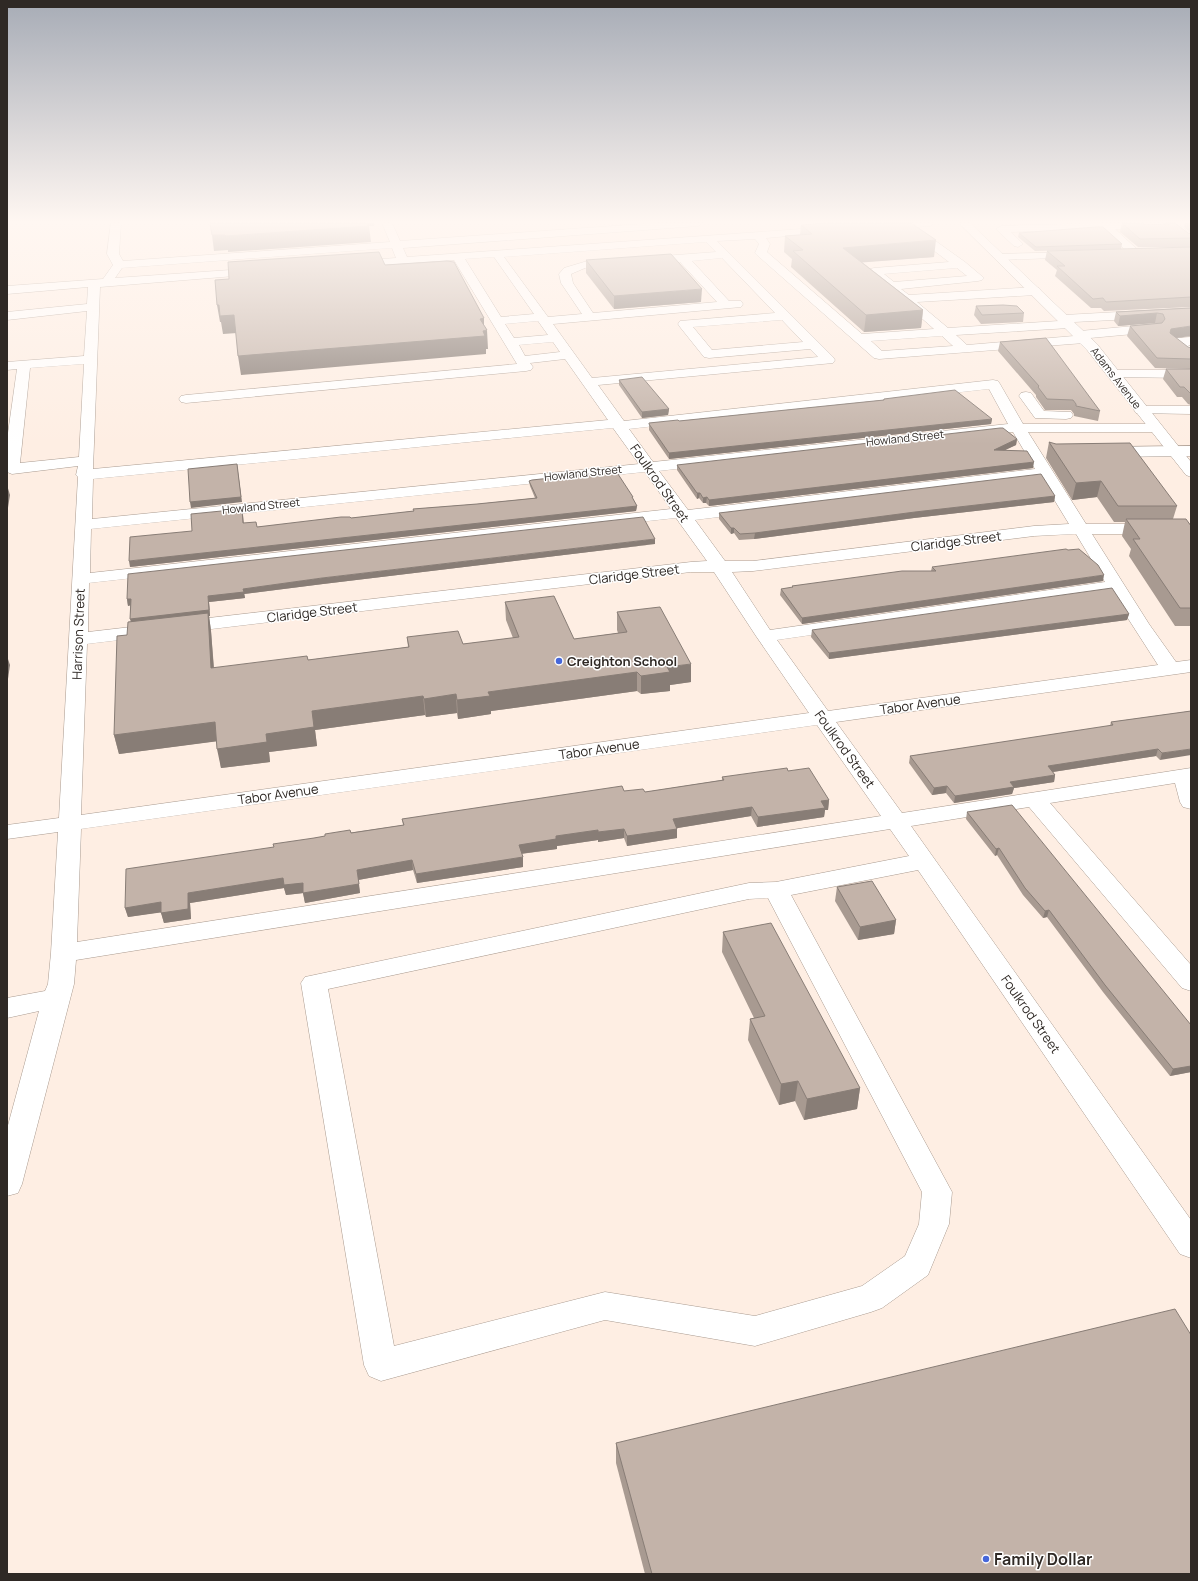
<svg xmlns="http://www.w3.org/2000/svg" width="1198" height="1581" viewBox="0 0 1198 1581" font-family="Manrope,sans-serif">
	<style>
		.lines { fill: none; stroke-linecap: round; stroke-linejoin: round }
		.minor-casing { stroke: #aa9b90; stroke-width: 1 }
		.highway-casing { stroke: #aa9b90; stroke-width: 1 }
		.minor { fill: #fff; fill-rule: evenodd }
		.highway { fill: #fff; fill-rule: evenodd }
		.wall { fill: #a89a91 }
		.shaded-wall { fill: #887d76 }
		.building { fill: #c3b3a9; stroke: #887d76 }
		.poi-dot { fill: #4667da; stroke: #fff; stroke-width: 1.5 }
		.labels { text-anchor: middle; stroke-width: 3; stroke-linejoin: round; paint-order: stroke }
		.far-street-label { font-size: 11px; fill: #2f2925; stroke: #fff }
		.street-label { font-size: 13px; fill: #2f2925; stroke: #fff }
		.poi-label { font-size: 13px; font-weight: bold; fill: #2f2925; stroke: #fff; text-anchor: start }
		.near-poi-label { font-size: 16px; font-weight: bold; fill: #2f2925; stroke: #fff; text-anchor: start }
	</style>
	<rect width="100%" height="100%" fill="#feeee3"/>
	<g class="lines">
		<defs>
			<g id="minor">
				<path d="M111,223H121L119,254L123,261L390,242L382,223H392L400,241L656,223H703L698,226L403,248L407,257L830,227L834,228L835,230L834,232L766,238L770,244L767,252L862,334L934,329L868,271L870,269L874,268L949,262L908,231V228L884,229L879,226L884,223H935L930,226L916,227L965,262L984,278L982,280L978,281L901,289L909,295L1035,287L1039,288L1041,291L1039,294L1035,295L917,302L948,328L1059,321L1058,319L1060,316L1064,315L1191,308V316L1074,322L1075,324L1073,327L1069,328L956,335L967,345L1074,336L1075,332L1080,331L1155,324L1159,325L1161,328L1159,331L1155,332L1090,338L1089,342L1084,343L879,359L874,358L757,255L755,253L759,244L755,239L717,241L833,357L835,360L833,363L598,385L624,421L993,380L998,381L1000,384L1023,424H1156L1161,425L1163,428L1161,431L1156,432H1028L1086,524H1191V534H1092L1149,624L1176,662L1191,660V672L836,722L902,813L1191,768V809L1183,807L1180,802L1175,783L1050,803L1191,965V991L1182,988L1029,807L911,826L1191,1220V1258L1180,1254L918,870L791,895L952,1192L949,1224L928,1275L882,1308L871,1312L755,1346L605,1320L381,1381L369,1376L364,1365L301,983L305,977L749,883L776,882L909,856L890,829L76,960L74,984L22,1184L18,1193L7,1196V1129L39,1011L7,1018V998L45,991L48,984L51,953L58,832L7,839V825L59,818L78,477L76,475L78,466L12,474L7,472V440L17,369L7,370V362L84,356L87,311L7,320V312L87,304L88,287L7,294V286L103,279L113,265L107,254ZM706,242L716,252L584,262L564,268L559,274L561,283L582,314L548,317L504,257ZM392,248L396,258L353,261L349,262L347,264L349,266L353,267L454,260L517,364L186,395L181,396L179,399L181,402L186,403L526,371L531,370L533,367L530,363L565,359L608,420L93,469L100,287L259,274L263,273L265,271L263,269L259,268L115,278L122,268ZM494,257L534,314L501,317L465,259ZM722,258L775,313L680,321L678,324L680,327L704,357L709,358L810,349L818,357L592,378L553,324L741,307L743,304L741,301H729L692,261ZM680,262L717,302L593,313L573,283L571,274L585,268ZM957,268L967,276L894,282L884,274ZM782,320L803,342L712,350L693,327ZM538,321L548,335L514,338L505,324ZM942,336L953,346L882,351L871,341ZM553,342L560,352L525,356L519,345ZM84,364L79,457L20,463L30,368ZM989,389L1008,424L653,462L629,429ZM613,428L639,464L92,519L93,479ZM999,432H1013L1035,469L688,510L659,471ZM645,472L671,509L90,573L91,529ZM1041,478L1069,524L1034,526L753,561H725L695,520ZM676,518L707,561L691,562L88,632L89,583ZM1076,534L1105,582L770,630L732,572L753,571L1034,536ZM691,572H714L756,636L809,713L81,815L87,644ZM1111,592L1158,665L828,711L777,640ZM817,725L881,816L77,942L81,829ZM768,898L922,1192L919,1224L905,1256L862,1286L755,1316L605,1292L394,1346L328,989L749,899Z"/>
				<path d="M1102,223H1177L1191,234V242L1187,241L1171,228L1115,229L1139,251L1141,253L1139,255H1131L1102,229L1011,232L1023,244L1018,247L1014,246L996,229L1001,226Z"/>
				<path d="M1076,252L1080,253L1082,255L1080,257L1000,260L994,257L1000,254Z"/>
				<path d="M1191,337V345H1188L1191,347V357L1186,356L1169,342L1170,339Z"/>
				<path d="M1114,370H1191V378L1109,377L1107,374L1109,371Z"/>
				<path d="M1026,392L1031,393L1044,411L1071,412L1073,415L1071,418L1066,419L1035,418L1019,396L1021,393Z"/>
				<path d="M1141,406H1191V414L1136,413L1134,410L1136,407Z"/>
				<path d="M1191,446V456L1106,457L1101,455L1098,452L1101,449L1106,447Z"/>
			</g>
			<path id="highway" d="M959,223H970L1097,344L1191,462V477L1186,475L1087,350Z"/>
		</defs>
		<use href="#minor" class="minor-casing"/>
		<use href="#highway" class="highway-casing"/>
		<use href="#minor" class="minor"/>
		<use href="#highway" class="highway"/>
	</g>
	<g class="wall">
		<path d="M1122,223L1163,225V223H1175L1188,233L1191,234V307L1104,311L1101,308H1091L1055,276L1057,270L1045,260L1047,251L1191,247H1138L1120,232Z"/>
		<path d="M1185,223H1191V233L1184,227Z"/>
		<path d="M801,225L934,257L862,262L923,310L921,328L864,332L791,267L792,259L784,252L785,236L800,235Z"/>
		<path d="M1019,233L1122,244L1121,249L1035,251L1018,237Z"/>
		<path d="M586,260L701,302L614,309L586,273Z"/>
		<path d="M976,306L1024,313L1023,322L981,324L974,315Z"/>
		<path d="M1191,308L1176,338L1188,347L1191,348V369L1155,368L1127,336L1130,326L1157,323H1155L1118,326L1114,321L1116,312Z"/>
		<path d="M1000,342L1100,411L1098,421L1074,416V414L1071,410H1045L1036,397V395L998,351Z"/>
		<path d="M1166,369H1191V405L1188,404L1182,397H1177L1163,379Z"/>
		<path d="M619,380L669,409L668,415L642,418L619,385Z"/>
		<path d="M884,399L992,419L991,424L669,459L649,430V423L679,421L883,400Z"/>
		<path d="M1017,439L1016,445L1004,450L1033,468L709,506L706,503H703L699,498L697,499L677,470V465Z"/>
		<path d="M1049,442L1177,506L1173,519L1191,526V626H1175L1129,556L1131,549L1122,536L1125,522H1114L1097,497L1072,500L1046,458Z"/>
		<path d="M529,481L633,499L637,506L636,511L130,567L192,531L243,515L244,523L257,527L351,518L414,511L413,509L477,504L535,498L530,486Z"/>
		<path d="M1055,496L1054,502L914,518L754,539L739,540L734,533L731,534L719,519V513Z"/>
		<path d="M655,544L323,584L244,594L245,598L209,602L210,616H209L211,631L214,668L308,660L408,647L407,637L463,644L513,638L506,620L505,602L574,639L618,633L617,630V612L691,682L670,685V691L641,694L637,691L491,711V714L458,719L457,713L426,717L425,715L315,730L317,746L269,752L270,762L221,768L217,741L119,754L114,735L127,635L131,622L130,605L128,606L127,599Z"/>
		<path d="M932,567L1103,581L802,624L780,595L781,589L792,588V586L931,571Z"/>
		<path d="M1129,614L1127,620L829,659L811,637L812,630Z"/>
		<path d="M1191,711L1160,760L1156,756L1053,772L1055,775L1054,782L1014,788L1012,794L954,803L946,793L932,795L909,763L910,756L1110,726L1111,722Z"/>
		<path d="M788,771L829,800L828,810H825L824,817L757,827L751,816L677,828V838L627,846L624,838L598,842V840L557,846V849L521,854L523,867L417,883L413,870L358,880L360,893L305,903L303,893L286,895L284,888L190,903L191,919L164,923L161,912L128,917L125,908L274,847L314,838L403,825L402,819L624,791L645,792L722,780V777Z"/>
		<path d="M967,812L1191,1025V1072L1170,1076L1103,992L1047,917L1043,918L1023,895L997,855L995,856L966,819Z"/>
		<path d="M837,887L896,920L894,934L858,940L835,901Z"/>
		<path d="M723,932L860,1088L857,1109L804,1120L795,1101L779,1105L748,1040L750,1019L754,1018L722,952Z"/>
		<path d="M616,1443L1191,1574H645L616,1463Z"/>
	</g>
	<g class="shaded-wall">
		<path d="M365,223H374V226H369L371,242L228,252V250L214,251L212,235Z"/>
		<path d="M936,240L934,257L842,264L843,248Z"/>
		<path d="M702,289L701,302L614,309V296Z"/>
		<path d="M217,305H219L234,315L237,333L223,334L221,322H220Z"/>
		<path d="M923,310L921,328L864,332L866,315Z"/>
		<path d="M1157,313L1155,323L1118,326L1120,316Z"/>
		<path d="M484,318V331L487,330L488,349H486V354L241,375L238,356Z"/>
		<path d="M1191,326V336L1169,339L1171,329Z"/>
		<path d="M669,409L668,415L642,418V412Z"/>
		<path d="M992,419L991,424L669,459V453Z"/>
		<path d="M1017,439L1016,445L993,456L994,450Z"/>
		<path d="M1034,462L1033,468L709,506V500Z"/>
		<path d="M237,464L242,502L191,508L190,502Z"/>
		<path d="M1101,481L1097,497L1072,500L1076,483Z"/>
		<path d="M7,485L10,495L7,514Z"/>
		<path d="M697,493H700L699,498L697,499Z"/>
		<path d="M1055,496L1054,502L914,518L754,539L755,533L915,512Z"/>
		<path d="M707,497L706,503H703V498Z"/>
		<path d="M637,506L636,511L130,567L129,561Z"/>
		<path d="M731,528H734V533L731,534Z"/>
		<path d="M655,539V544L323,584L244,594L243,589L322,578Z"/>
		<path d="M1104,575L1103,581L802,624V618Z"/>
		<path d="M244,592L245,598L209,602L210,616H209L211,631L215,686L132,625L130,619L208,596Z"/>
		<path d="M127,599H131L132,605L128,606Z"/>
		<path d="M1129,614L1127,620L829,659V653Z"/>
		<path d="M7,656L10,665L7,686Z"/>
		<path d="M691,664V682L670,685V691L641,694V676L667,667Z"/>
		<path d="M637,672V691L491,711V714L458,719L457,700L488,692Z"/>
		<path d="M456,694L457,713L426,717L424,699Z"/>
		<path d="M423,696L425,715L315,730L317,746L269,752L270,762L221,768L217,749L266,734L312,711Z"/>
		<path d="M215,722L219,741L119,754L114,735Z"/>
		<path d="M1158,749L1156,756L1046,773L1048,766Z"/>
		<path d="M1191,749V755L1160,760L1162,753Z"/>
		<path d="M1055,775L1054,782L1014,788L1012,794L954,803L955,796L1010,782Z"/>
		<path d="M947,786L946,793L932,795L934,788Z"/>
		<path d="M829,800L828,810H825L824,817L757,827L758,817L821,801Z"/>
		<path d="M752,807L751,816L672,829L673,819Z"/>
		<path d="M624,829V838L598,842V832Z"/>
		<path d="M677,829V838L627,846V836Z"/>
		<path d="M598,830V840L557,846V849L519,854V845L556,836Z"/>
		<path d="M999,848L997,855L995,856L996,849Z"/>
		<path d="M523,857V867L417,883L416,874Z"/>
		<path d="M412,860L413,870L358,880L357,870Z"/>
		<path d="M283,878L303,883L304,893L286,895L284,888L190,903L191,919L164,923L161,913L188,893Z"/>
		<path d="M359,884L360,893L305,903L303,893Z"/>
		<path d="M161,902L164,912L128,917L125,908Z"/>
		<path d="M1049,910L1047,917L1043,918L1045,911Z"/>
		<path d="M896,920L894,934L858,940L860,927Z"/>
		<path d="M1191,1066V1072L1170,1076L1173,1069Z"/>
		<path d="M798,1081L795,1101L779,1105L781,1084Z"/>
		<path d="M860,1088L857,1109L804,1120L807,1099Z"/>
	</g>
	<g class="building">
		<path d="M210,223H368L369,226L226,236L225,235H212Z"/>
		<path d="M827,223H911L936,240L843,248L923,310L866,315L793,251L803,250L785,236L812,234L801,225Z"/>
		<path d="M1122,223L1169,225L1167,223H1175L1188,233L1191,234V238L1140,239Z"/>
		<path d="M1096,227H1103L1122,244L1036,247L1019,233Z"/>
		<path d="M1191,247V297L1106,302L1103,298L1093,299L1057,266H1065L1047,251Z"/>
		<path d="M379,252L385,265L447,261L454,262L484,318L480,319L487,330L483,331L485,336L238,356L234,315L220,316L219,305H217L215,280L229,279L228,262Z"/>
		<path d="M671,254L702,289L614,296L586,260Z"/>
		<path d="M1003,305L1017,306L1024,313L982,315L976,306Z"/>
		<path d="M1191,308V326L1171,329L1170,333L1188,347L1191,348V359L1157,358L1130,326L1162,323L1165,319L1163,314L1157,313L1120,316L1116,312Z"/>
		<path d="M1046,338L1100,411L1076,406V404L1073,400L1047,399L1038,387L1039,386L1000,342Z"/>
		<path d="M1166,369H1191V394L1184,387H1180Z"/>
		<path d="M642,377L669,409L642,412L619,380Z"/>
		<path d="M955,390L992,419L669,453L649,424V423L678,420L679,421L884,400V399Z"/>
		<path d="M1000,428H1003L1017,439L994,450L1027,451L1034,462L709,500L707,497L703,498L700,493H697L677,465Z"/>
		<path d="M1049,442L1056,444L1130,443L1177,506H1118L1101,481L1076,483Z"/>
		<path d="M237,464L241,497L190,502L188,469Z"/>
		<path d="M616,471L633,497H632L637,506L129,561L130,537L192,531L191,514L242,509L243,523L256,522L257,527L341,517H350L351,518L414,511L413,509L477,504L537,498L529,481L532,480Z"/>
		<path d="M1041,474L1055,496L915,512L755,533L740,534L734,528H731L719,513Z"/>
		<path d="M643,517L655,539L322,578L243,589L244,592L208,596L209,610L130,619L131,599H127L128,574Z"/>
		<path d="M1126,519H1186L1191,526V608H1180L1133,539H1140Z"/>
		<path d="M1066,549L1068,550L1079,549L1098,565L1104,575L802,618L781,589L793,587L792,586L902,571H936L932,567Z"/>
		<path d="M1112,588L1129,614L829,653L812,630Z"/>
		<path d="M554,596L574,639L627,632L617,612L660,607L691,664L667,667L670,672L641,676L637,672L488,692L490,696L457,700L456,694L424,699L423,696L312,711L314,727L266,734L267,742L217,749L215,722L114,735L117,636L127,635L128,622L208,613L211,668L307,656L308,660L409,647L407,637L458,631L463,644L519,637L505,602Z"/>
		<path d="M1191,711V749L1162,753L1158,749L1048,766L1055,775L1010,782L1014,787L955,796L947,786L934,788L910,756L1113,725L1111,722Z"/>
		<path d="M787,768L788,771L809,768L829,800L821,801L825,808L758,817L752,807L673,819L677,829L627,836L624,829L598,832V830L556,836V839L519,845L523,857L416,874L412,860L357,870L359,884L303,893V883L284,885L283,878L188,893V909L161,913V902L125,908L126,869L274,847L273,844L314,838L325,836V834L350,830L351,833L404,825L402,819L622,786L624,791L643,789L645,792L724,780L722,777Z"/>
		<path d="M1012,805L1191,1025V1066L1173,1069L1105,985L1049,910L1045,911L1025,888L999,848L996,849L967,812Z"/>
		<path d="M872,881L896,920L860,927L837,887Z"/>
		<path d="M771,923L860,1088L807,1099L798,1081L781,1084L750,1019L765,1016L723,932Z"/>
		<path d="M1175,1309L1191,1335V1574H652L616,1443Z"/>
	</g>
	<linearGradient id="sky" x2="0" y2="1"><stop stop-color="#a7acb6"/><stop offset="0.5" stop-color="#fff7f2"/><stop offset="1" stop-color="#fff7f2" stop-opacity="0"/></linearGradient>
	<rect width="1198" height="444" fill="url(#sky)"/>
	<g class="poi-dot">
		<circle cx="559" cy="661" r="4"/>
		<circle cx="986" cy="1559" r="4"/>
	</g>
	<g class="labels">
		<g class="far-street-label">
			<text transform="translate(1116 378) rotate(52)" y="4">Adams Avenue</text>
			<text transform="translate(905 438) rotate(-6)" y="4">Howland Street</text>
			<text transform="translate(583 473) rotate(-6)" y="4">Howland Street</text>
			<text transform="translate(261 506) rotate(-6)" y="4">Howland Street</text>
		</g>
		<g class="street-label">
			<text transform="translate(660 483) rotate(55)" y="5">Foulkrod Street</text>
			<text transform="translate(956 541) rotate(-7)" y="5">Claridge Street</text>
			<text transform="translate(634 574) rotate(-7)" y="5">Claridge Street</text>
			<text transform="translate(312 612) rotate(-7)" y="5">Claridge Street</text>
			<text transform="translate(78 634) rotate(-88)" y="5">Harrison Street</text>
			<text transform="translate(920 704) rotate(-8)" y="5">Tabor Avenue</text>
			<text transform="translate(599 749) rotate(-8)" y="5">Tabor Avenue</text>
			<text transform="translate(845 749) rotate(54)" y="5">Foulkrod Street</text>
			<text transform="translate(278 794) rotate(-8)" y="5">Tabor Avenue</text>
			<text transform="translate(1031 1014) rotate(55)" y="5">Foulkrod Street</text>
		</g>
		<g class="poi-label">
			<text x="567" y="666">Creighton School</text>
		</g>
		<g class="near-poi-label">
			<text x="994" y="1565">Family Dollar</text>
		</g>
	</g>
	<rect width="1198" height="1581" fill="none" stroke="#2f2925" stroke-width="16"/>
</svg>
